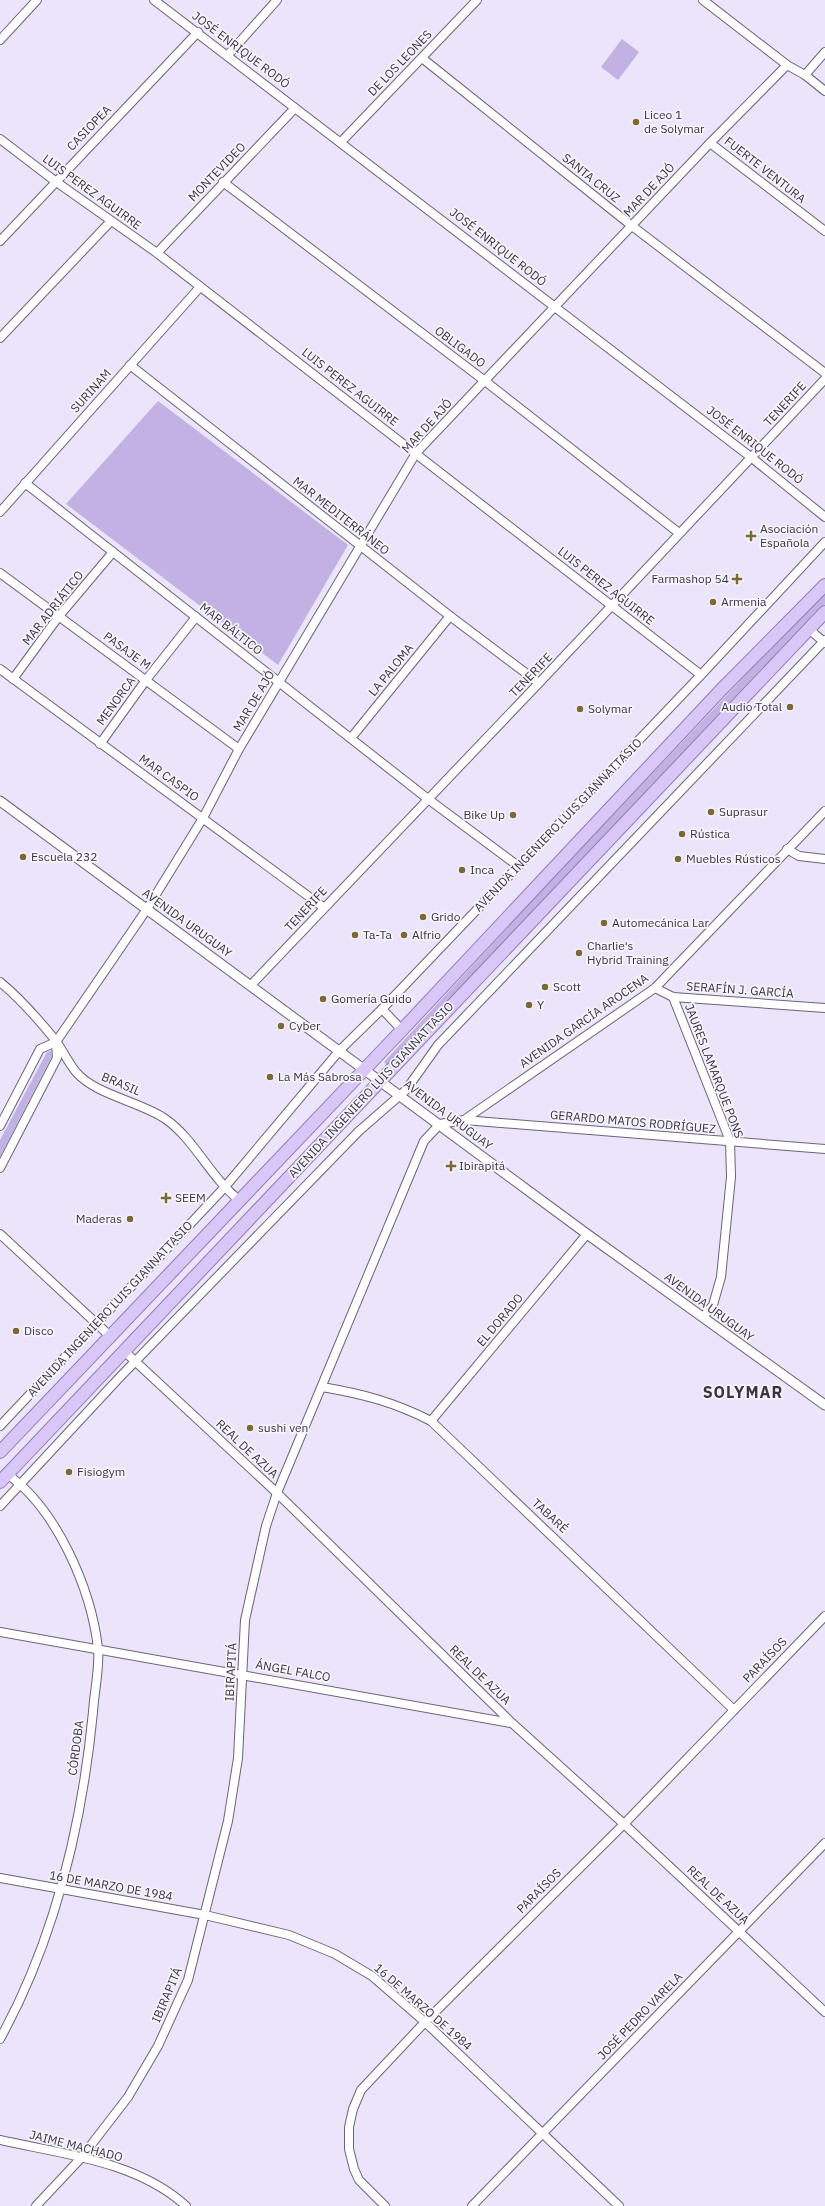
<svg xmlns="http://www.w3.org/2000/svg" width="825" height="2206" viewBox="0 0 825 2206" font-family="'IBM Plex Sans',sans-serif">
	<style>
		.grass { fill: #c2b2e3 }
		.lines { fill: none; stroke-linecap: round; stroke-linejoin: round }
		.minor-casing { stroke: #6a6477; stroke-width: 10 }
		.tertiary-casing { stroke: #6a6477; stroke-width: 11 }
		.primary-casing { stroke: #8f7cb3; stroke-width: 14 }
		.minor { stroke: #fff; stroke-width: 8 }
		.tertiary { stroke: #fff; stroke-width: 9 }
		.primary { stroke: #d9c7f8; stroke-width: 12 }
		.poi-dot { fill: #7a6836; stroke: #f7f4fd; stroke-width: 1.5 }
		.labels { text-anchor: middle; stroke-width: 3.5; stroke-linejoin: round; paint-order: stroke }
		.street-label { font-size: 12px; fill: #37353d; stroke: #f7f4fd }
		.poi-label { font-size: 12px; fill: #37353d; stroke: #f7f4fd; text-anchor: start }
		.district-label { font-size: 16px; font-weight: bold; letter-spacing: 1px; fill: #37353d; stroke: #f7f4fd }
	</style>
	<rect width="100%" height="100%" fill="#ebe4fb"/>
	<g class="grass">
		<path d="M622,39L639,52L618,80L601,67Z"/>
		<path d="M158,401L348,545L278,665L66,504Z"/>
		<path d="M825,592V604L387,1065L384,1062L551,880Z"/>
		<path d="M51,1051L52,1056L0,1157V1140L47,1052Z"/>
	</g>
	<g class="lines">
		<defs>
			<g id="minor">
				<path d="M154,0L752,458L825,517"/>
				<path d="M703,0L787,65L805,75L825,91"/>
				<path d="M0,40L37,0"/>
				<path d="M228,55L277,0"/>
				<path d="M422,58L632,226L825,373"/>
				<path d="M805,75L825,52"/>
				<path d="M0,139L55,181L157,253L701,675"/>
				<path d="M341,142L477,0"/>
				<path d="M710,143L825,231"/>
				<path d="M223,182L485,381L679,533"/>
				<path d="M0,241L198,32"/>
				<path d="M157,253L295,108"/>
				<path d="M0,338L111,221"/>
				<path d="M130,365L450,616L539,683"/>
				<path d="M25,483L428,799L518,866"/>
				<path d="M0,512L200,287"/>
				<path d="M0,573L239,749"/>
				<path d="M809,629L825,643"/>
				<path d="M0,669L323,907"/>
				<path d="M13,679L59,616L113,552"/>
				<path d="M351,738L450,616"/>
				<path d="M100,744L146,680L196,617"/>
				<path d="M787,849L799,856L825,859"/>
				<path d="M0,982C21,999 39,1020 56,1041C63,1051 68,1062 76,1072C96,1095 138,1101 164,1118C194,1138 210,1177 239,1200"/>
				<path d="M251,985L539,683L825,379"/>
				<path d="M655,988L673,997L825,1008"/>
				<path d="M673,997L730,1141L731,1177L721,1277L713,1305L703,1317"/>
				<path d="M382,1009L402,1030"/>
				<path d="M464,1120L655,988L825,811"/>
				<path d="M0,1126L40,1049L56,1042L147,909L203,818L239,749L416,453L710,143L787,65"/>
				<path d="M0,1168L57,1058L56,1043"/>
				<path d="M0,1234L110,1336"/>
				<path d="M123,1350L277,1493L512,1723L624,1824L825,2012"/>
				<path d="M322,1387C363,1394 394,1402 431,1421L734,1710"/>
				<path d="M431,1421L587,1234"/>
				<path d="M0,1426L224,1188L340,1050L382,1009L701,675L825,542"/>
				<path d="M0,1506L119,1378L359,1131L406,1090L438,1045L825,640"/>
				<path d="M0,1632L511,1723"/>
				<path d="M0,1878L205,1915L289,1935L335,1954L372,1976L425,2022L619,2206"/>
				<path d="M0,2039C55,1939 82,1825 93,1712C94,1693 100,1667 98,1648C91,1589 57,1509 7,1474"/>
				<path d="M0,2140C62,2154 137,2161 186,2206"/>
				<path d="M36,2206L81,2158L128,2097L158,2046L188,1980L228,1821L238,1758L245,1620L266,1526L277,1493L424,1141L440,1124L464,1120L825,1149"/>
				<path d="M385,2206L359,2180L354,2169L349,2149V2127L353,2109L361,2090L425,2022L624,1824L825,1616"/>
				<path d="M472,2206L825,1843"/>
			</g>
			<path id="tertiary" d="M0,801L587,1234L825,1405"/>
			<g id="primary">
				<path d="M0,1452L402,1030L721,690L825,585"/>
				<path d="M0,1482L825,612"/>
			</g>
		</defs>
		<use href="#minor" class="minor-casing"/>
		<use href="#tertiary" class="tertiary-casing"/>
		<use href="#primary" class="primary-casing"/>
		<use href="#minor" class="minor"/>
		<use href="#tertiary" class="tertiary"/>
		<use href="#primary" class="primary"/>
	</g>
	<g class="poi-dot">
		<circle cx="636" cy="122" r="4"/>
		<path d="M749 530h4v4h4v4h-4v4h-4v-4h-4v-4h4z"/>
		<path d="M735 573h4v4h4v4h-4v4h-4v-4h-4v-4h4z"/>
		<circle cx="713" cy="602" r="4"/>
		<circle cx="790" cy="707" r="4"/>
		<circle cx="580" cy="709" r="4"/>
		<circle cx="711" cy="812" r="4"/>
		<circle cx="513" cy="815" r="4"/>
		<circle cx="682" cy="834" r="4"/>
		<circle cx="23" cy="857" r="4"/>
		<circle cx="678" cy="859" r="4"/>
		<circle cx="462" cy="870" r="4"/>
		<circle cx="423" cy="917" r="4"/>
		<circle cx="604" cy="923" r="4"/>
		<circle cx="355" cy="935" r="4"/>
		<circle cx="404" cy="935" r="4"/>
		<circle cx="579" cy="953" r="4"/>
		<circle cx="545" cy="987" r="4"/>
		<circle cx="323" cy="999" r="4"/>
		<circle cx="529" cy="1005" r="4"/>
		<circle cx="281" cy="1026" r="4"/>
		<circle cx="270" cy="1077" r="4"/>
		<path d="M449 1160h4v4h4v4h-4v4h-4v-4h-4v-4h4z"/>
		<path d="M164 1192h4v4h4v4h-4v4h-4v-4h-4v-4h4z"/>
		<circle cx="130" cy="1219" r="4"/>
		<circle cx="16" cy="1331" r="4"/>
		<circle cx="250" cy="1428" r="4"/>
		<circle cx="69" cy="1472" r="4"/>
	</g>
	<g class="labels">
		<g class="street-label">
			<text transform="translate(241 50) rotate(37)" y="4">JOSÉ ENRIQUE RODÓ</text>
			<text transform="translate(400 63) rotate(-46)" y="4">DE LOS LEONES</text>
			<text transform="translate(89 128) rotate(-46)" y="4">CASIOPEA</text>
			<text transform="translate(765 170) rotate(38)" y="4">FUERTE VENTURA</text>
			<text transform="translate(217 172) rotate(-46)" y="4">MONTEVIDEO</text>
			<text transform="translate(591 178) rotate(39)" y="4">SANTA CRUZ</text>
			<text transform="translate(649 190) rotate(-47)" y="4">MAR DE AJÓ</text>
			<text transform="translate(92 192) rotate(36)" y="4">LUIS PEREZ AGUIRRE</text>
			<text transform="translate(498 247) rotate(38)" y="4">JOSÉ ENRIQUE RODÓ</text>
			<text transform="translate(460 347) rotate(37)" y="4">OBLIGADO</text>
			<text transform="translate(350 387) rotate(38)" y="4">LUIS PEREZ AGUIRRE</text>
			<text transform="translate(91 391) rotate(-48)" y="4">SURINAM</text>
			<text transform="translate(785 404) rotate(-47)" y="4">TENERIFE</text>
			<text transform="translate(427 426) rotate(-48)" y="4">MAR DE AJÓ</text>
			<text transform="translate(755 445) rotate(38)" y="4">JOSÉ ENRIQUE RODÓ</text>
			<text transform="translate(341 516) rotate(38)" y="4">MAR MEDITERRÁNEO</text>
			<text transform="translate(606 586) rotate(38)" y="4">LUIS PEREZ AGUIRRE</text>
			<text transform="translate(53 608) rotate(-52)" y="4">MAR ADRIÁTICO</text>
			<text transform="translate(231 629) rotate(38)" y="4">MAR BÁLTICO</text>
			<text transform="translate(127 651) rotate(36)" y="4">PASAJE M</text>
			<text transform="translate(391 670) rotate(-51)" y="4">LA PALOMA</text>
			<text transform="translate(531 675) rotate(-46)" y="4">TENERIFE</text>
			<text transform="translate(116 701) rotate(-54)" y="4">MENORCA</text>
			<text transform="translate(254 701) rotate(-59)" y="4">MAR DE AJÓ</text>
			<text transform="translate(169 778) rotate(36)" y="4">MAR CASPIO</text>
			<text transform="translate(558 825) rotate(-46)" y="4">AVENIDA INGENIERO LUIS GIANNATTASIO</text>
			<text transform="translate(306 909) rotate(-47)" y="4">TENERIFE</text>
			<text transform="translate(187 923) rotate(36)" y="4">AVENIDA URUGUAY</text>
			<text transform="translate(740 990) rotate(4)" y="4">SERAFÍN J. GARCÍA</text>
			<text transform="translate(584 1021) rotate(-35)" y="4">AVENIDA GARCÍA AROCENA</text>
			<text transform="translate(714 1071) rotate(69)" y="4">JAURES LAMARQUE PONS</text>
			<text transform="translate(121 1084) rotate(23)" y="4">BRASIL</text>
			<text transform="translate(371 1090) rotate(-47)" y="4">AVENIDA INGENIERO LUIS GIANNATTASIO</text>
			<text transform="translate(448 1115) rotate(37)" y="4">AVENIDA URUGUAY</text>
			<text transform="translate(633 1122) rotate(5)" y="4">GERARDO MATOS RODRÍGUEZ</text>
			<text transform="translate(709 1307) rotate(36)" y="4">AVENIDA URUGUAY</text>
			<text transform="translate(110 1309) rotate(-47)" y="4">AVENIDA INGENIERO LUIS GIANNATTASIO</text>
			<text transform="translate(500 1320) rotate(-50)" y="4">EL DORADO</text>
			<text transform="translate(247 1449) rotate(43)" y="4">REAL DE AZUA</text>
			<text transform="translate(550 1516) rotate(43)" y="4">TABARÉ</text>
			<text transform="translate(765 1660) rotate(-46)" y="4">PARAÍSOS</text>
			<text transform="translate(293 1671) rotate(10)" y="4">ÁNGEL FALCO</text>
			<text transform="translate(231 1672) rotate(-87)" y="4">IBIRAPITÁ</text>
			<text transform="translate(480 1675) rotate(44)" y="4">REAL DE AZUA</text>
			<text transform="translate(76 1748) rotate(-83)" y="4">CÓRDOBA</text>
			<text transform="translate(111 1886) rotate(10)" y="4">16 DE MARZO DE 1984</text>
			<text transform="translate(539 1891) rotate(-45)" y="4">PARAÍSOS</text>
			<text transform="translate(718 1895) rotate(43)" y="4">REAL DE AZUA</text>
			<text transform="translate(167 1995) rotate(-67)" y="4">IBIRAPITÁ</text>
			<text transform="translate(423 2007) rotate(41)" y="4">16 DE MARZO DE 1984</text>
			<text transform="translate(640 2016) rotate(-46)" y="4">JOSÉ PEDRO VARELA</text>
			<text transform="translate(76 2146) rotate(14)" y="4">JAIME MACHADO</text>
		</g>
		<g class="poi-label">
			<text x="644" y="119">Liceo 1<tspan x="644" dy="14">de Solymar</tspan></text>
			<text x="760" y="533">Asociación<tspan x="760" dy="14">Española</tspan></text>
			<text x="729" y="583" text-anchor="end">Farmashop 54</text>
			<text x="721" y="606">Armenia</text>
			<text x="782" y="711" text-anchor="end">Audio Total</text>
			<text x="588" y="713">Solymar</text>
			<text x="719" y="816">Suprasur</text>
			<text x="505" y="819" text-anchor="end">Bike Up</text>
			<text x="690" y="838">Rústica</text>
			<text x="31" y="861">Escuela 232</text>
			<text x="686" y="863">Muebles Rústicos</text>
			<text x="470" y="874">Inca</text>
			<text x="431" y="921">Grido</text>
			<text x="612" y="927">Automecánica Lar</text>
			<text x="363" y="939">Ta-Ta</text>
			<text x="412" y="939">Alfrio</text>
			<text x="587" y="950">Charlie's<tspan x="587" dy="14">Hybrid Training</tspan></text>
			<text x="553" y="991">Scott</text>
			<text x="331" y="1003">Gomería Guido</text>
			<text x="537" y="1009">Y</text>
			<text x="289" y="1030">Cyber</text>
			<text x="278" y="1081">La Más Sabrosa</text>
			<text x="459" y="1170">Ibirapitá</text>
			<text x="175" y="1202">SEEM</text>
			<text x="122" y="1223" text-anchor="end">Maderas</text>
			<text x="24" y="1335">Disco</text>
			<text x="258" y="1432">sushi ven</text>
			<text x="77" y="1476">Fisiogym</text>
		</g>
		<g class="district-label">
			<text x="743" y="1398">SOLYMAR</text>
		</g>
	</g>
</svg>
